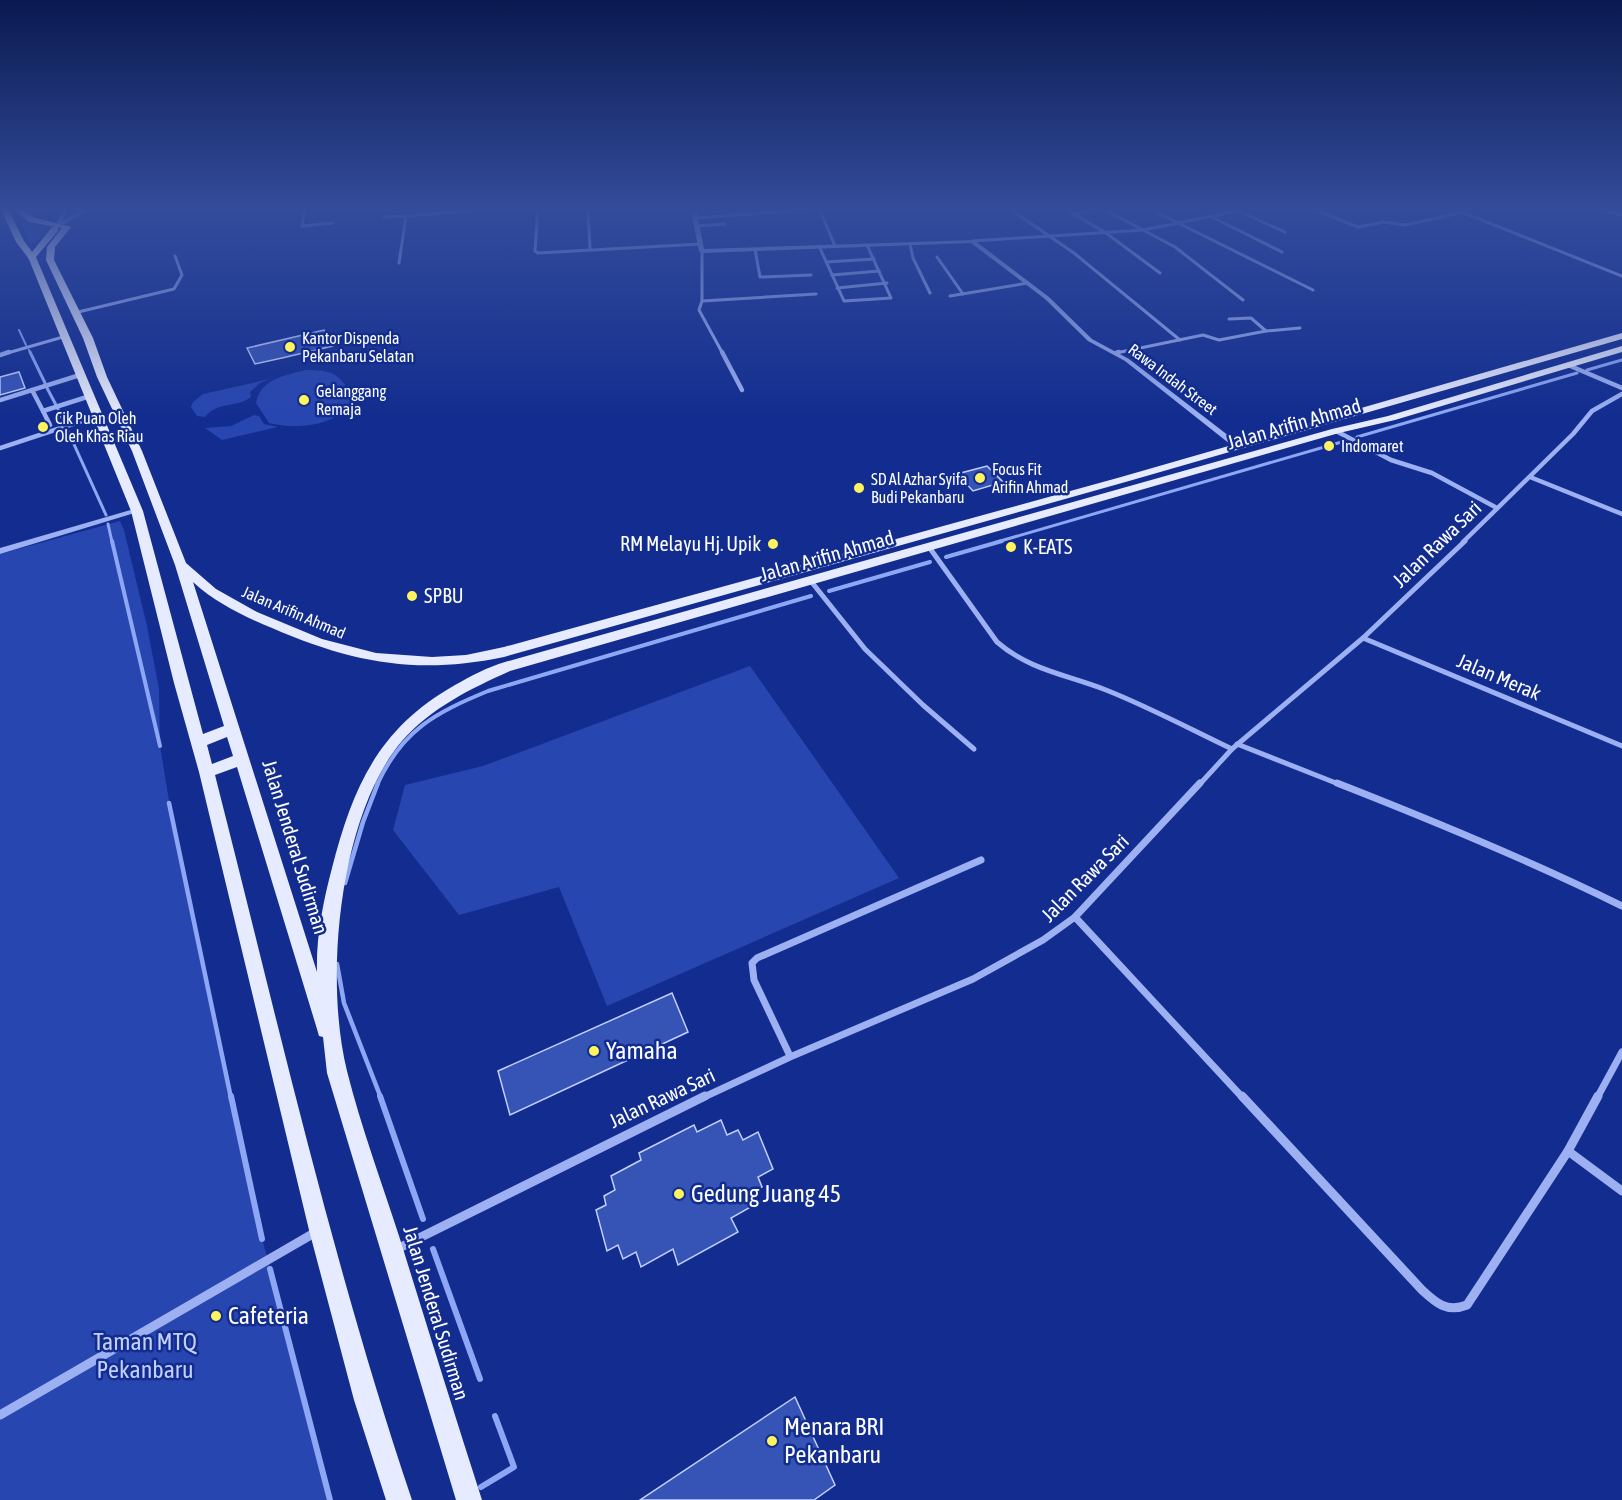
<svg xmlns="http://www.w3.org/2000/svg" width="1622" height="1500" viewBox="0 0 1622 1500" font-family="'Asap Condensed',sans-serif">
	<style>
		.green { fill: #2846b0 }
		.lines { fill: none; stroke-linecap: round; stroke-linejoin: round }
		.stream-far4 { stroke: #8ea7f5; stroke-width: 2 }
		.stream-far3 { stroke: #8ea7f5; stroke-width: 3 }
		.stream-far2 { stroke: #8ea7f5; stroke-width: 4 }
		.stream-far1 { stroke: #8ea7f5; stroke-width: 4.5 }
		.stream { stroke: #8ea7f5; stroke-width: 6 }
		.building { fill: #3653b6; stroke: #c3d0fd; stroke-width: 1.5 }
		.minor-far4 { stroke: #9cb0f2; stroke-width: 3 }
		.minor-far3 { stroke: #9cb0f2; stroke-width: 4.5 }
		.minor-far2 { stroke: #9cb0f2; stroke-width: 5 }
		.minor-far1 { stroke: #9cb0f2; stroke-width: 7 }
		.minor { stroke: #9cb0f2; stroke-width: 9 }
		.tertiary { fill: #9cb0f2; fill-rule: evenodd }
		.primary { fill: #e7ebff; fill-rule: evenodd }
		.trunk { fill: #f3f5ff; fill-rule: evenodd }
		.poi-dot { fill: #fff45d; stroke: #122d8f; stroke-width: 2 }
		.labels { text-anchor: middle; stroke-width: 5; stroke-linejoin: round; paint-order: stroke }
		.far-poi-label { font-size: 16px; fill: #fff; stroke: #122d8f; text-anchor: start }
		.far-street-label { font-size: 16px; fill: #fff; stroke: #122d8f }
		.street-label { font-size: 20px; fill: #fff; stroke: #122d8f }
		.poi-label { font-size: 20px; fill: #fff; stroke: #122d8f; text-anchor: start }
		.near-poi-label { font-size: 24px; fill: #fff; stroke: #122d8f; text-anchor: start }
		.near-park-label { font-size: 24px; fill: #c3d0fd; stroke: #122d8f }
	</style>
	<rect width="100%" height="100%" fill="#122d8f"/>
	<g class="green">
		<path d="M22,223L52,226L35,243H29Z"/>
		<path d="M306,370C334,370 339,374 353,397C341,427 296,430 269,423L256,403C260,379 286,375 306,370Z"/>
		<path d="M270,379L260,383L250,392L251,397C238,408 217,401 205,417L197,416L191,407L193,402L203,394Z"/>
		<path d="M254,415L259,416L264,424L278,427L222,440L205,428L231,426Z"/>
		<path d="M120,521L124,530L147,626L159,689L160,746L176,843L260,1232L286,1323L330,1500H0V554Z"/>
		<path d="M750,666L899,878L607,1006L559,887L459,915L393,830L405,785L483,766Z"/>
	</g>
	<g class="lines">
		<g class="stream-far4">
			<path d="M19,330L26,345"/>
			<path d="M29,350L31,354"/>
		</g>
		<g class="stream-far3">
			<path d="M30,352L45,383"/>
			<path d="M1587,370L1622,360"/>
			<path d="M47,388L56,405"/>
			<path d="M58,409L106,515"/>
			<path d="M1357,437L1577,373"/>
			<path d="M108,524L112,542"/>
			<path d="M997,542L1345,441"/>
		</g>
		<g class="stream-far2">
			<path d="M112,541L160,746"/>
			<path d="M946,557L1002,541"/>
			<path d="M829,591L930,562"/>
			<path d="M377,785C402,730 435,713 488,691L811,596"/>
		</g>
		<g class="stream-far1">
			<path d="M169,803L231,1098"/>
			<path d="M345,883L363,822L378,783"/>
			<path d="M337,964L344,1003L381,1098"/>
		</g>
		<g class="stream">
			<path d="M231,1096L262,1239"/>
			<path d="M380,1096L423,1219"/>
			<path d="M433,1249L480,1379"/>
			<path d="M270,1269L330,1500"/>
			<path d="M481,1487L514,1467L495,1416"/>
		</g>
	</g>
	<g class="building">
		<path d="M324,330L333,346L282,358L255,364L247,348Z"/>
		<path d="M19,372L25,388L0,395V377Z"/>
		<path d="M987,466L1003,482L973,491L957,474Z"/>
		<path d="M672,993L688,1032L510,1115L498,1071Z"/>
		<path d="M721,1120L727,1135L738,1130L743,1140L758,1132L773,1169L758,1177L762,1187L752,1193L756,1204L731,1218L738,1232L678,1265L673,1249L641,1267L636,1252L623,1259L618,1245L607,1251L596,1210L606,1205L604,1196L615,1190L611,1176L641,1160L639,1153L694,1125L697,1132Z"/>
		<path d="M795,1397L835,1485L814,1500H640Z"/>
	</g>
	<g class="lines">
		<g class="minor-far4">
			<path d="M305,207L302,226L333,223"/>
			<path d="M538,207L535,251L538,253L700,244"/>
			<path d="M588,207L590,249"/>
			<path d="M1007,207L1074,253L1180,340"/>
			<path d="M1062,207L1106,233L1160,273"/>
			<path d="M1100,207L1175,247L1243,300"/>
			<path d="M1308,207L1358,227L1384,222L1405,225L1460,213"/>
			<path d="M1449,207L1622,276"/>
			<path d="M1592,207L1622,215"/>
			<path d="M819,208L835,246"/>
			<path d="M1239,211L1285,232"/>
			<path d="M1158,213L1313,290"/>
			<path d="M1075,214L1102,208"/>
			<path d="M384,217L406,216"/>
			<path d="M1212,217L1282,252"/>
			<path d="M696,218L820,209"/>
			<path d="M697,226L725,224"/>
			<path d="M972,241L1143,230L1243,210"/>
			<path d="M910,244L913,258L930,293"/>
			<path d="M819,246L844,301L891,298L867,245"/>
			<path d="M755,249L760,277L811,275"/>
			<path d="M702,251V301L699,310L723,354"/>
			<path d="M937,257L963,294"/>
			<path d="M826,262L874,259"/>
			<path d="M399,263L406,216L470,211L480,207"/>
			<path d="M832,275L879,271"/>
			<path d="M837,288L887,283"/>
			<path d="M950,296L1028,283"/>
			<path d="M702,301L816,294"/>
			<path d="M74,313L174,289L182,275L175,256"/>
			<path d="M1229,319L1251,318L1266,331"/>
			<path d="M1116,353L1203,335L1219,340L1266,331L1300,328"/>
			<path d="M4,354L63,337"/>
		</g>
		<g class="minor-far3">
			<path d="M722,352L742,390"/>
			<path d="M1116,353L1119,352"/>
			<path d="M0,355L9,352"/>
			<path d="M1568,365L1622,388"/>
			<path d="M32,390L43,411L90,396"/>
			<path d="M0,400L80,375"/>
			<path d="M43,411L50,425"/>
			<path d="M1336,431L1391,460L1432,473L1497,508"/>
			<path d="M0,448L97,416"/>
			<path d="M1530,477L1622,514"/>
			<path d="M1463,542L1573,434L1592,411L1622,394"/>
		</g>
		<g class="minor-far2">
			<path d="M929,547L997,642C1029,670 1068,675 1106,690C1149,707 1190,729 1232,749"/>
			<path d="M810,580L865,649L923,705L974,749"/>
			<path d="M1363,638L1622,746"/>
			<path d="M1237,744L1341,785"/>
			<path d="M1199,785L1232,749L1363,638L1465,541"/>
		</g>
		<g class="minor-far1">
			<path d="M1337,783C1434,821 1529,860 1622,906"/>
			<path d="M1075,917L1243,1098"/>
			<path d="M790,1056L754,980L752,963L757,958L981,860"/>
			<path d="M702,1098L790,1057L973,979L1043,940L1075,917L1200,783"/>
			<path d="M1597,1098L1622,1052"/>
		</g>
		<g class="minor">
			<path d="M1242,1096L1422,1290C1436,1303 1447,1313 1467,1305L1568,1151L1598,1096"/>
			<path d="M1568,1151L1622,1191"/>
			<path d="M397,1249L705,1096"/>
			<path d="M0,1415L316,1232"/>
		</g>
		<g class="tertiary">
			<path d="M64,207H70L62,221L87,207H94L59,227H55Z"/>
			<path d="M690,207H696L704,249L974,240L1049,297L1092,339L1129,359L1242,446L1235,448L1125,361L1088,341L1045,299L971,243L702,253L699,251Z"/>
			<path d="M134,509H137L141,511L0,554V548Z"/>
		</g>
		<path class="primary" d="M64,225L71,227L55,247L54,260L93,338L107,377L142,451L186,563L216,589L257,612L322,639L376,653L432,657L466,655L504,647L1121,477L1622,333V339L1129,481L504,657C417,675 353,663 272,628C243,616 216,603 193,582L317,972C316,937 323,902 332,868C353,786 379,728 455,685C471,676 488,667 505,662L1332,429L1388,416L1622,346V352L1395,420L1339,433L510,671C470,689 431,708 402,741C339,815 324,979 347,1071C361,1127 382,1183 400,1239C427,1326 454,1413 482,1500H456L327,1073L323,1037L319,1036L317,1029L237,767L215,775C277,1018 332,1263 412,1500H386L354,1400L309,1230L199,772L174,683L131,511L28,257L52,227H58V231L36,257L143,511L203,734L224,726L175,565L132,451L97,377L83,338L46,260L47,247ZM227,737L233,756L212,764L207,745Z"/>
		<g class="trunk">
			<path d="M0,207H7L24,241L36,257L35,259H29L16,242Z"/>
			<path d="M11,207H20L35,218L71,227L67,229L29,222Z"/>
		</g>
	</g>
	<linearGradient id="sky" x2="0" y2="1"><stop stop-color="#0a194f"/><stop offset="0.5" stop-color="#334c9b"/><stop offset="1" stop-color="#334c9b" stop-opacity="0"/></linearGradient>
	<rect width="1622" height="417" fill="url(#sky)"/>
	<g class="poi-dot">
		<circle cx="290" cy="347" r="6"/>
		<circle cx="304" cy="400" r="6"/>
		<circle cx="43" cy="427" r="6"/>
		<circle cx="1329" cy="446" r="6"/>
		<circle cx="980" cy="478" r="6"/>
		<circle cx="859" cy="488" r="6"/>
		<circle cx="773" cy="544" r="6"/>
		<circle cx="1011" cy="547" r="6"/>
		<circle cx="412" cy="596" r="6"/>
		<circle cx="594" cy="1051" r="6"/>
		<circle cx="679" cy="1194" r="6"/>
		<circle cx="216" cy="1316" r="6"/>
		<circle cx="772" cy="1441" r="6"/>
	</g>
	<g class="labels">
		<g class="far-poi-label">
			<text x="302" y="344">Kantor Dispenda<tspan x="302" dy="18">Pekanbaru Selatan</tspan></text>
			<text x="316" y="397">Gelanggang<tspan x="316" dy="18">Remaja</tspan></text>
			<text x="55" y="424">Cik Puan Oleh<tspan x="55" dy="18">Oleh Khas Riau</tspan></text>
			<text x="1341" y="452">Indomaret</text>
			<text x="992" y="475">Focus Fit<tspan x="992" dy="18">Arifin Ahmad</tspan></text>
			<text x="871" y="485">SD Al Azhar Syifa<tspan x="871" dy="18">Budi Pekanbaru</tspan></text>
		</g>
		<g class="far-street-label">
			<text transform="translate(1173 379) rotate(37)" y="6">Rawa Indah Street</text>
			<text transform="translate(294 612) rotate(23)" y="6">Jalan Arifin Ahmad</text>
		</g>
		<g class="street-label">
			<text transform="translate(1294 424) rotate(-16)" y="7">Jalan Arifin Ahmad</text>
			<text transform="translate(1437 544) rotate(-44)" y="7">Jalan Rawa Sari</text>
			<text transform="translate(827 556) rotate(-16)" y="7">Jalan Arifin Ahmad</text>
			<text transform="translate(1499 677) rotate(23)" y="7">Jalan Merak</text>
			<text transform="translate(295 847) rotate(73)" y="7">Jalan Jenderal Sudirman</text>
			<text transform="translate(1085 878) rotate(-45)" y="7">Jalan Rawa Sari</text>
			<text transform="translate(662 1098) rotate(-25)" y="7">Jalan Rawa Sari</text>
			<text transform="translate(436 1313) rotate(73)" y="7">Jalan Jenderal Sudirman</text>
		</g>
		<g class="poi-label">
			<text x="761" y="551" text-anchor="end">RM Melayu Hj. Upik</text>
			<text x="1023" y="554">K-EATS</text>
			<text x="424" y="603">SPBU</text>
		</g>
		<g class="near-poi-label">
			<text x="606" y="1059">Yamaha</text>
			<text x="691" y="1202">Gedung Juang 45</text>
			<text x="228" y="1324">Cafeteria</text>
			<text x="784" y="1435">Menara BRI<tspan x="784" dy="28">Pekanbaru</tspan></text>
		</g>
		<g class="near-park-label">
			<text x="145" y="1350">Taman MTQ<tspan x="145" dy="28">Pekanbaru</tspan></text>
		</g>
	</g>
</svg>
